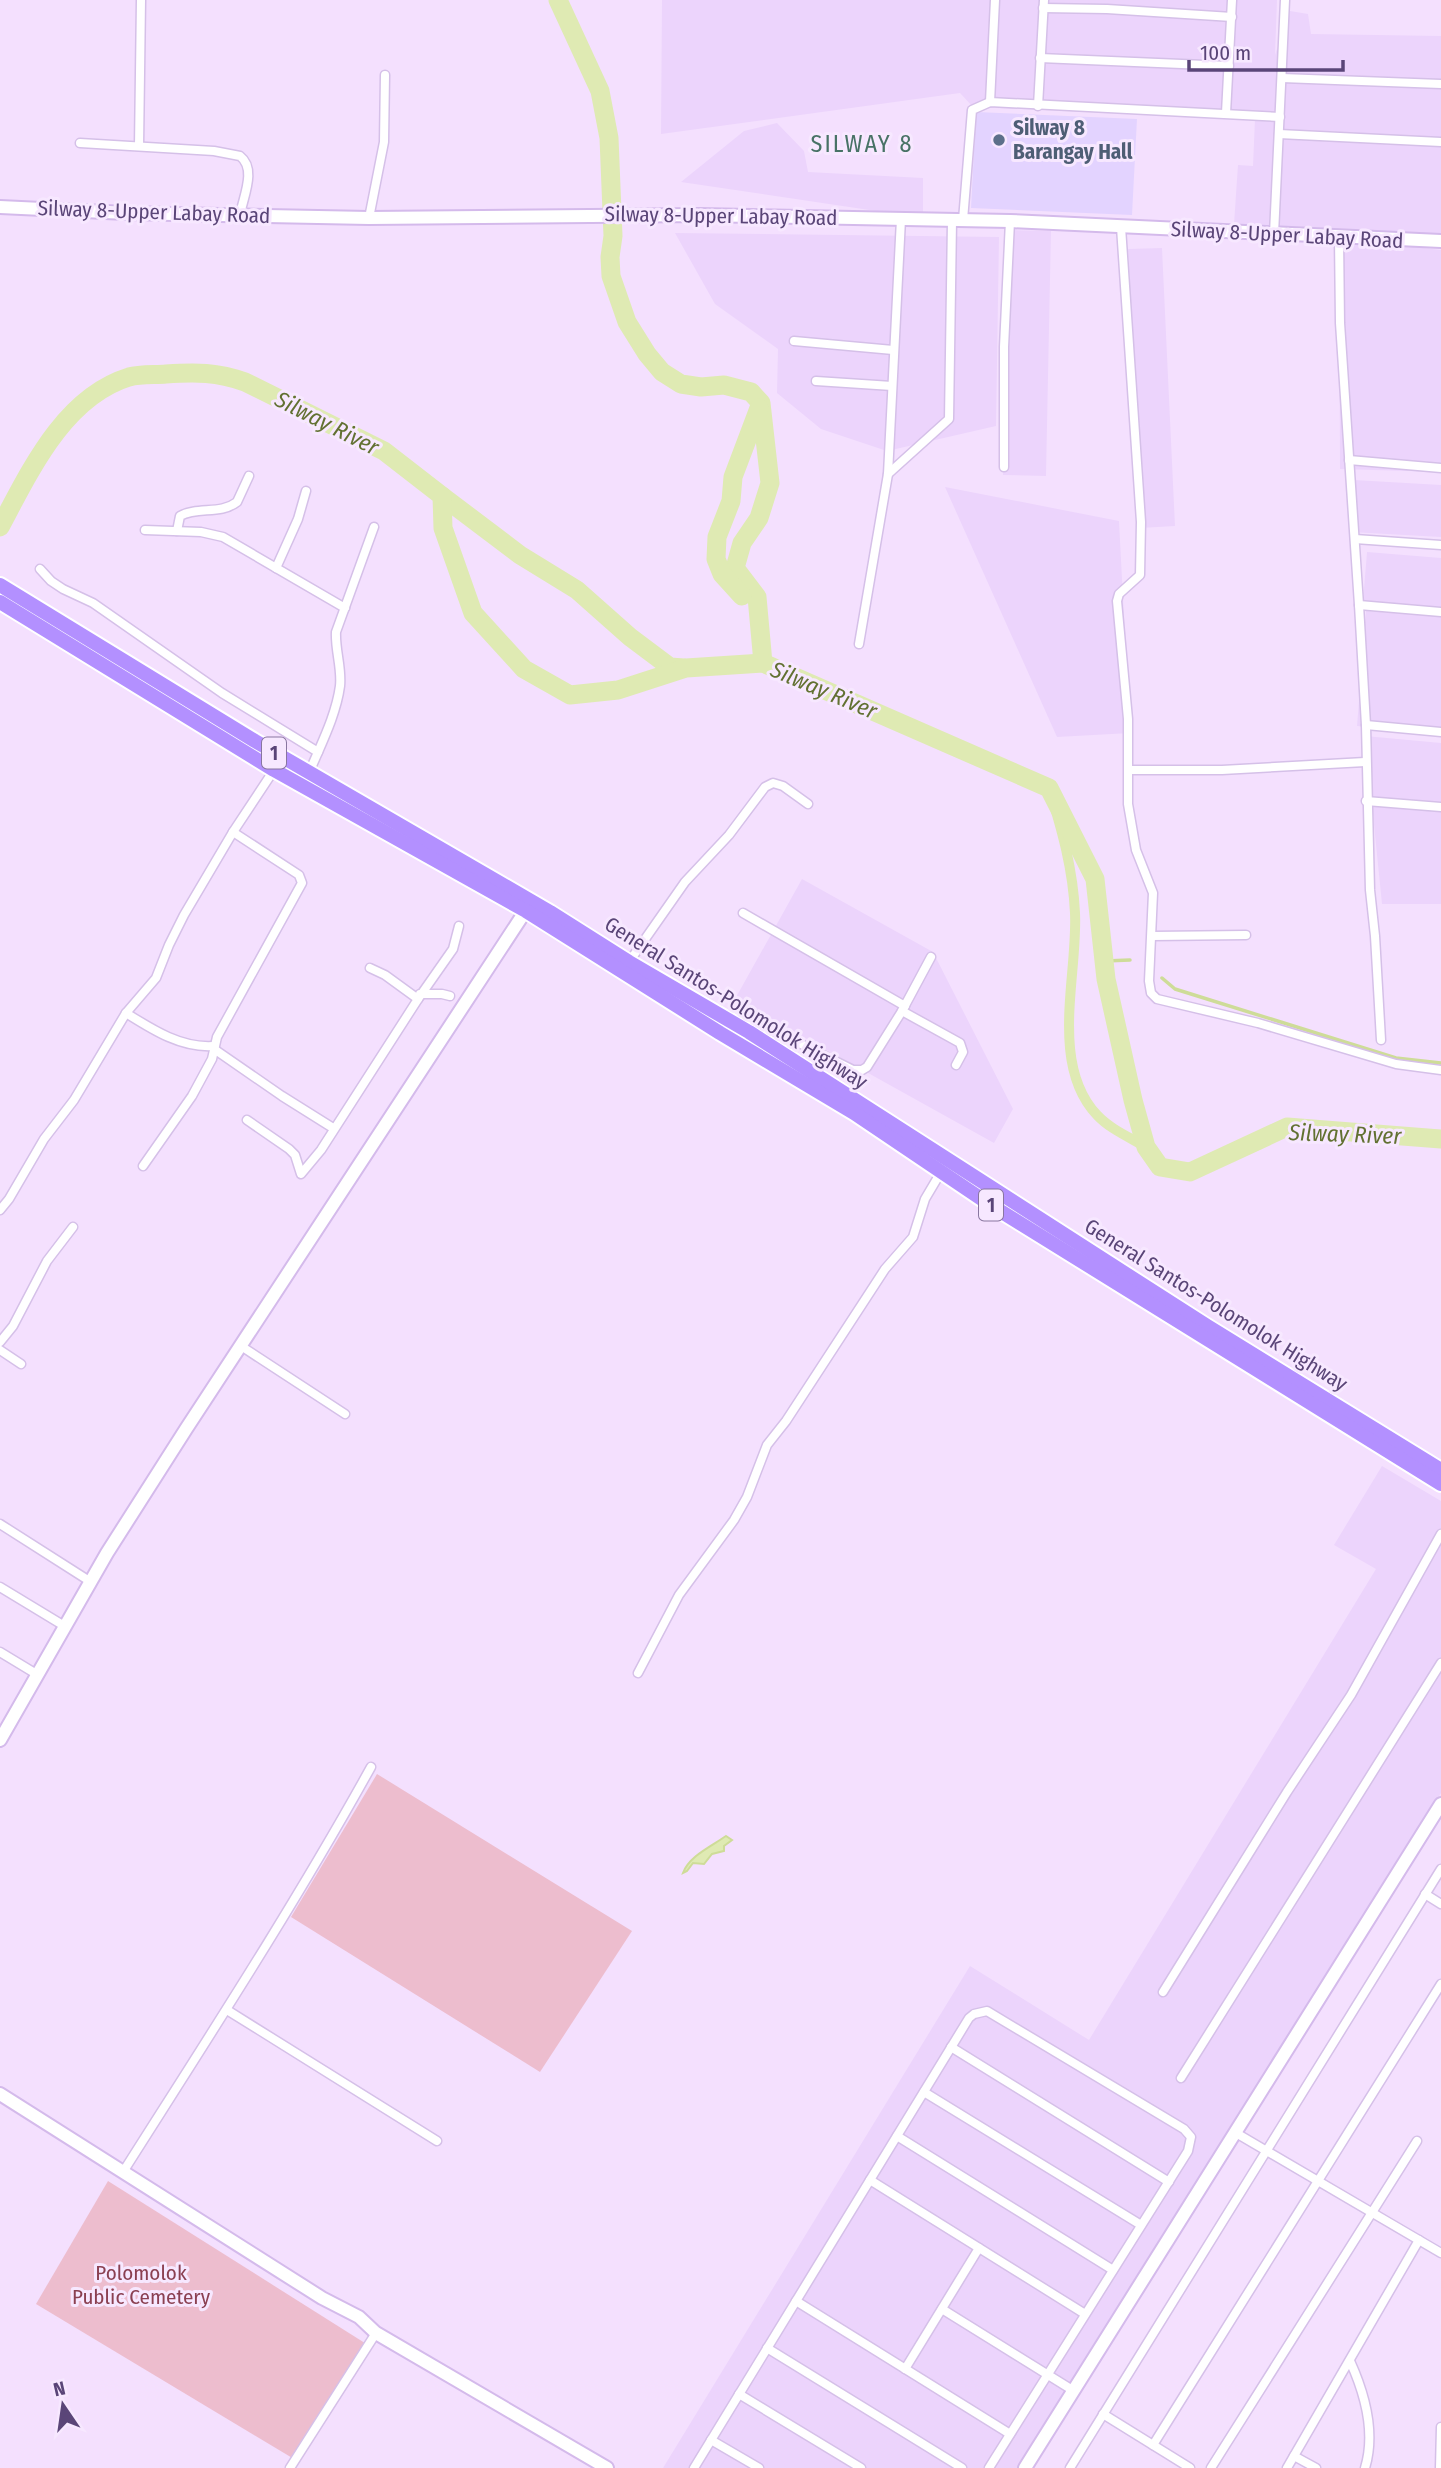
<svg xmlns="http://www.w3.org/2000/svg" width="1441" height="2468" viewBox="0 0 1441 2468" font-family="'Fira Sans Condensed',sans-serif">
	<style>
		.residential { fill: #ecd4fc }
		.commercial { fill: #e3d3ff }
		.green { fill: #edbdce }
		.water { fill: #dfeab3; stroke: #cedc98; stroke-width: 2 }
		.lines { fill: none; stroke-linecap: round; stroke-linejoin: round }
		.stream { stroke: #cedc98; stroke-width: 3.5 }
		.canal { stroke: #dfeab3; stroke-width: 10 }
		.river { stroke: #dfeab3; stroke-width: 19 }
		.street-casing { stroke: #d5c0e8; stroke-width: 11 }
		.secondary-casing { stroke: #d4baeb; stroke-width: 16 }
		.highway-casing { stroke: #fff; stroke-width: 18 }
		.street { stroke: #fff; stroke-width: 8 }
		.secondary { stroke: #fff; stroke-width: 12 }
		.highway { stroke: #b390ff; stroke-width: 14 }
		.service-dot { fill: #5c6f8a; stroke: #f7e8ff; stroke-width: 2.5 }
		.labels { text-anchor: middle; stroke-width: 6; stroke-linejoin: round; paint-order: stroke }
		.shield { fill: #f7e8ff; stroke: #8976a0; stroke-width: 2 }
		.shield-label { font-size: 19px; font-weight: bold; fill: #5a4578 }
		.service-label { font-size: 21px; font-weight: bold; fill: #4e5e75; stroke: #f7e8ff; text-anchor: start }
		.street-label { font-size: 21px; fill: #5a4578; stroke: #f7e8ff }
		.park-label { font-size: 21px; fill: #8b4052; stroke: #f7e8ff }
		.water-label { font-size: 23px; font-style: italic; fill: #627132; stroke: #f7e8ff }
		.quarter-label { font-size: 24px; letter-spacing: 2px; fill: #487266; stroke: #f7e8ff }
	</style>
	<rect width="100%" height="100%" fill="#f4e0fe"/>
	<g class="residential">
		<path d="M662,0H1277L1275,55L1290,11L1308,14L1311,34L1441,36V238L1234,224L1238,165L1253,166L1255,119L973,107L960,93L661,134Z"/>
		<path d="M777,123L804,151L808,172L923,178V218L681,182L744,131Z"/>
		<path d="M1008,230L1051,231L1046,476L1003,475Z"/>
		<path d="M675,233L999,237L996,426L887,451L821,429L777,393L778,349L715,304Z"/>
		<path d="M1339,238L1441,250V472L1340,469Z"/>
		<path d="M1162,248L1175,526L1140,528L1128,249Z"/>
		<path d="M1354,480L1441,485V537L1351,532Z"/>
		<path d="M945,487L1119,521L1130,733L1057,737Z"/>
		<path d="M1367,552L1441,558V607L1363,601Z"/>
		<path d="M1366,611L1441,616V733L1357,726Z"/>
		<path d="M1365,736L1441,743V904H1382Z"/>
		<path d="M802,879L933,952L1013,1109L994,1143L735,999Z"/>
		<path d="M1382,1466L1441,1501V1793L1017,2468H663L970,1966L1089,2040L1376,1569L1334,1545Z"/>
	</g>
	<path class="commercial" d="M976,112L1137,119L1132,215L971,208Z"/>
	<g class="green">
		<path d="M377,1774L632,1931L540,2072L291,1917Z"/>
		<path d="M108,2181L368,2345L294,2459L36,2304Z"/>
	</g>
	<path class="water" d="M726,1836L732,1840L724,1846V1851L712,1854L704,1864L693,1863L687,1871L683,1873C689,1856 712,1846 726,1836Z"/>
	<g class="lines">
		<g class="stream">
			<path d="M1105,961L1130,960"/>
			<path d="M1162,978L1175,989L1396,1058L1441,1063"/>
		</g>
		<path class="canal" d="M1049,788C1062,830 1073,869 1075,913C1078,975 1049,1064 1097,1115C1110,1129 1129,1137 1146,1147"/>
		<g class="river">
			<path d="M558,0L600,91L609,138L613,236L610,257L611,276L627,322L647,354L662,372L681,384L701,387L724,385L751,392L761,403L770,483L759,518L742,543L735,568L757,597L763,663"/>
			<path d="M442,496L520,555L577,590L630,637L670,667L684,668"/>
			<path d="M0,527C30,471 64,397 129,377C140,374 155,375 166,374C196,372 217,372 245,382L384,451L442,496L443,528L473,613L524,669L570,695L618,690L686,668L763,663L1049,788L1095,879L1106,979L1133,1100L1146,1147L1160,1167L1190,1172L1287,1127L1441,1139"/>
			<path d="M742,596L722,574L716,559L717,537L731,501L733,477L759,408"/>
		</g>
		<defs>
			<g id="street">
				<path d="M1043,8L1107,9L1232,17"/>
				<path d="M1040,58L1229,66"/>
				<path d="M1282,78L1441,84"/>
				<path d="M990,102L995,0"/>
				<path d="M1038,106L1044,0"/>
				<path d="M1226,113L1232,0"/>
				<path d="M1279,134L1441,142"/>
				<path d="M80,143L214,151L240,156C257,169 243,197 240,215"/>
				<path d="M139,146L141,0"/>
				<path d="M369,218L384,142L385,75"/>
				<path d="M963,220L972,110L990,102L1280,117"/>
				<path d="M1121,227L1141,522L1140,575L1119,594L1117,601L1128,719V804L1136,850L1153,893L1149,981L1151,993L1157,999L1258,1023L1396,1064L1441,1070"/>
				<path d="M1274,234L1285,0"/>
				<path d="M1339,238L1340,323L1359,605L1366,725L1370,890L1375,936L1381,1040"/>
				<path d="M794,341L893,350"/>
				<path d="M816,381L892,386"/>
				<path d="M1349,460L1441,468"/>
				<path d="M1004,467V347L1010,221"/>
				<path d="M888,474L949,419L952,221"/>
				<path d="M145,530L201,532L223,537L345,608"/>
				<path d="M177,531L180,516C198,506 220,515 237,502L249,476"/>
				<path d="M1355,539L1441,545"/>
				<path d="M276,568L298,519L306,491"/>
				<path d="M40,569L51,581L63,589L93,603L222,693L318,752"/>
				<path d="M1359,605L1441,612"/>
				<path d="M859,644L888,474L901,219"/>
				<path d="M1366,725L1441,732"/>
				<path d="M1130,770H1222L1365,762"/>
				<path d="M309,773C320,746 336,716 340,686C342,668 335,650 336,632L374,527"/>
				<path d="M1366,801L1441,807"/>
				<path d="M743,913L905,1006"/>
				<path d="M1152,936L1246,935"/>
				<path d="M629,962L685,882L729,835L765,787L773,783L783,786L808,804"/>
				<path d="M420,994H442L450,996"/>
				<path d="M418,999L453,949L459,926"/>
				<path d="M902,1011L960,1043L963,1052L956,1065"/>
				<path d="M126,1013C153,1030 181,1048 213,1046"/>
				<path d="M752,1032L768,1029L779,1033L853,1070H862L867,1067L902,1011L931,957"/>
				<path d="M214,1049L282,1096L333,1128"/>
				<path d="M247,1120L289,1149L295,1155L301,1174L321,1150L418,999L385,975L370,968"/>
				<path d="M143,1166L192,1096L212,1059L217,1037L302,883L299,875L233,832"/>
				<path d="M0,1210L9,1199L44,1139L74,1100L126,1013L156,978L169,945L184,915L233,832L274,770"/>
				<path d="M0,1342L13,1326L47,1261L73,1227"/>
				<path d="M241,1346L345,1414"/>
				<path d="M0,1350L21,1364"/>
				<path d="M0,1524L91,1582"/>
				<path d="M0,1587L66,1627"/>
				<path d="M0,1652L38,1675"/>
				<path d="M638,1673L679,1595L734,1520L747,1497L767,1445L786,1421L885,1269L913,1237L925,1199L941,1172"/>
				<path d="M1425,1894L1441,1904"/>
				<path d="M1163,1992L1287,1792L1351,1695L1441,1534"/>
				<path d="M227,2010L437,2141"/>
				<path d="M951,2047L1169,2182"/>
				<path d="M1181,2078L1441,1663"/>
				<path d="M924,2092L1141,2225"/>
				<path d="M1236,2133L1441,2253"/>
				<path d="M897,2136L1113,2270"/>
				<path d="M123,2172C208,2038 294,1906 371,1767"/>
				<path d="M870,2180L1085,2314"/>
				<path d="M796,2301L1010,2434"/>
				<path d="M942,2309L1074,2391"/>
				<path d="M767,2348L962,2468"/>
				<path d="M1350,2361C1365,2394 1376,2432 1365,2468"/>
				<path d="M905,2369L979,2248"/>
				<path d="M739,2394L861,2468"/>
				<path d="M1103,2414L1190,2468"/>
				<path d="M711,2440L759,2468"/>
				<path d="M1153,2445L1441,1984"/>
				<path d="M1294,2456L1316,2468"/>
				<path d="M290,2468L376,2333"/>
				<path d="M694,2468L969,2018L974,2014L987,2011L1184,2129L1191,2137L1188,2151L989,2468"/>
				<path d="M1070,2468L1441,1869"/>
				<path d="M1211,2468L1417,2141"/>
				<path d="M1287,2468L1419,2240"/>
				<path d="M1440,2468L1441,2427"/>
			</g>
			<g id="secondary">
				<path d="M0,207L126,213L369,218L699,215L1010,221L1441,241"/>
				<path d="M0,1740L107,1553L186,1429L530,904"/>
				<path d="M0,2094L322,2298L359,2317L376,2333L607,2468"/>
				<path d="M1025,2468L1441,1804"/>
			</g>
			<g id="highway">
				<path d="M0,585L255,741L550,912L629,962L749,1032L1207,1326L1441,1470"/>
				<path d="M0,602L274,770L526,911L720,1033L854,1113L989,1204L1441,1484"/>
			</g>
		</defs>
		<use href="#street" class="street-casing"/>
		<use href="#secondary" class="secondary-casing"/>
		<use href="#highway" class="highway-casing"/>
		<use href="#street" class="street"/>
		<use href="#secondary" class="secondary"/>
		<use href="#highway" class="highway"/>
	</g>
	<circle class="service-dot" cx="999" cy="140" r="7"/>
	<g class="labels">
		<g class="shield">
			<rect x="262" y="737.5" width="24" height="31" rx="5"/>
			<rect x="979" y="1189.5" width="24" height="31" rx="5"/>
		</g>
		<g class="shield-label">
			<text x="274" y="760">1</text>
			<text x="991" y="1212">1</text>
		</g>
		<g class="service-label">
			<text x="1013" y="135">Silway 8<tspan x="1013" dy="24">Barangay Hall</tspan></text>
		</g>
		<g class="street-label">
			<text transform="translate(154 212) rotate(2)" y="7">Silway 8-Upper Labay Road</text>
			<text transform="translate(721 216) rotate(1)" y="7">Silway 8-Upper Labay Road</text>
			<text transform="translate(1287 235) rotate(3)" y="7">Silway 8-Upper Labay Road</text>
			<text transform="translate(736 1003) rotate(32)" y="7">General Santos-Polomolok Highway</text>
			<text transform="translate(1216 1305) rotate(32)" y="7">General Santos-Polomolok Highway</text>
		</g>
		<g class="park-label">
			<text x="141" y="2280">Polomolok<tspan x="141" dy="24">Public Cemetery</tspan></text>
		</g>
		<g class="water-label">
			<text transform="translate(327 423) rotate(27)" y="8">Silway River</text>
			<text transform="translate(824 690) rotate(23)" y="8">Silway River</text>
			<text transform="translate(1345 1134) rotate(2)" y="8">Silway River</text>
		</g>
		<g class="quarter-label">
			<text x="862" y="152">SILWAY 8</text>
		</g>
	</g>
	<g transform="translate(63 2405) rotate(347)" stroke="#f7e8ff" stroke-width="5" paint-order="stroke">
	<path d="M0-5L12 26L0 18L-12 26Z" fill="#5a4578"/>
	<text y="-10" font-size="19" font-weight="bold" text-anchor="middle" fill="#5a4578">N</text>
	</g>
	<path d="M1189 60v10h154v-10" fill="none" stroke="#5a4578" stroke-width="3.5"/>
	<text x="1200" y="60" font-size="21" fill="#5a4578" stroke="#f7e8ff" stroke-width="5" paint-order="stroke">100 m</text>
</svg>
